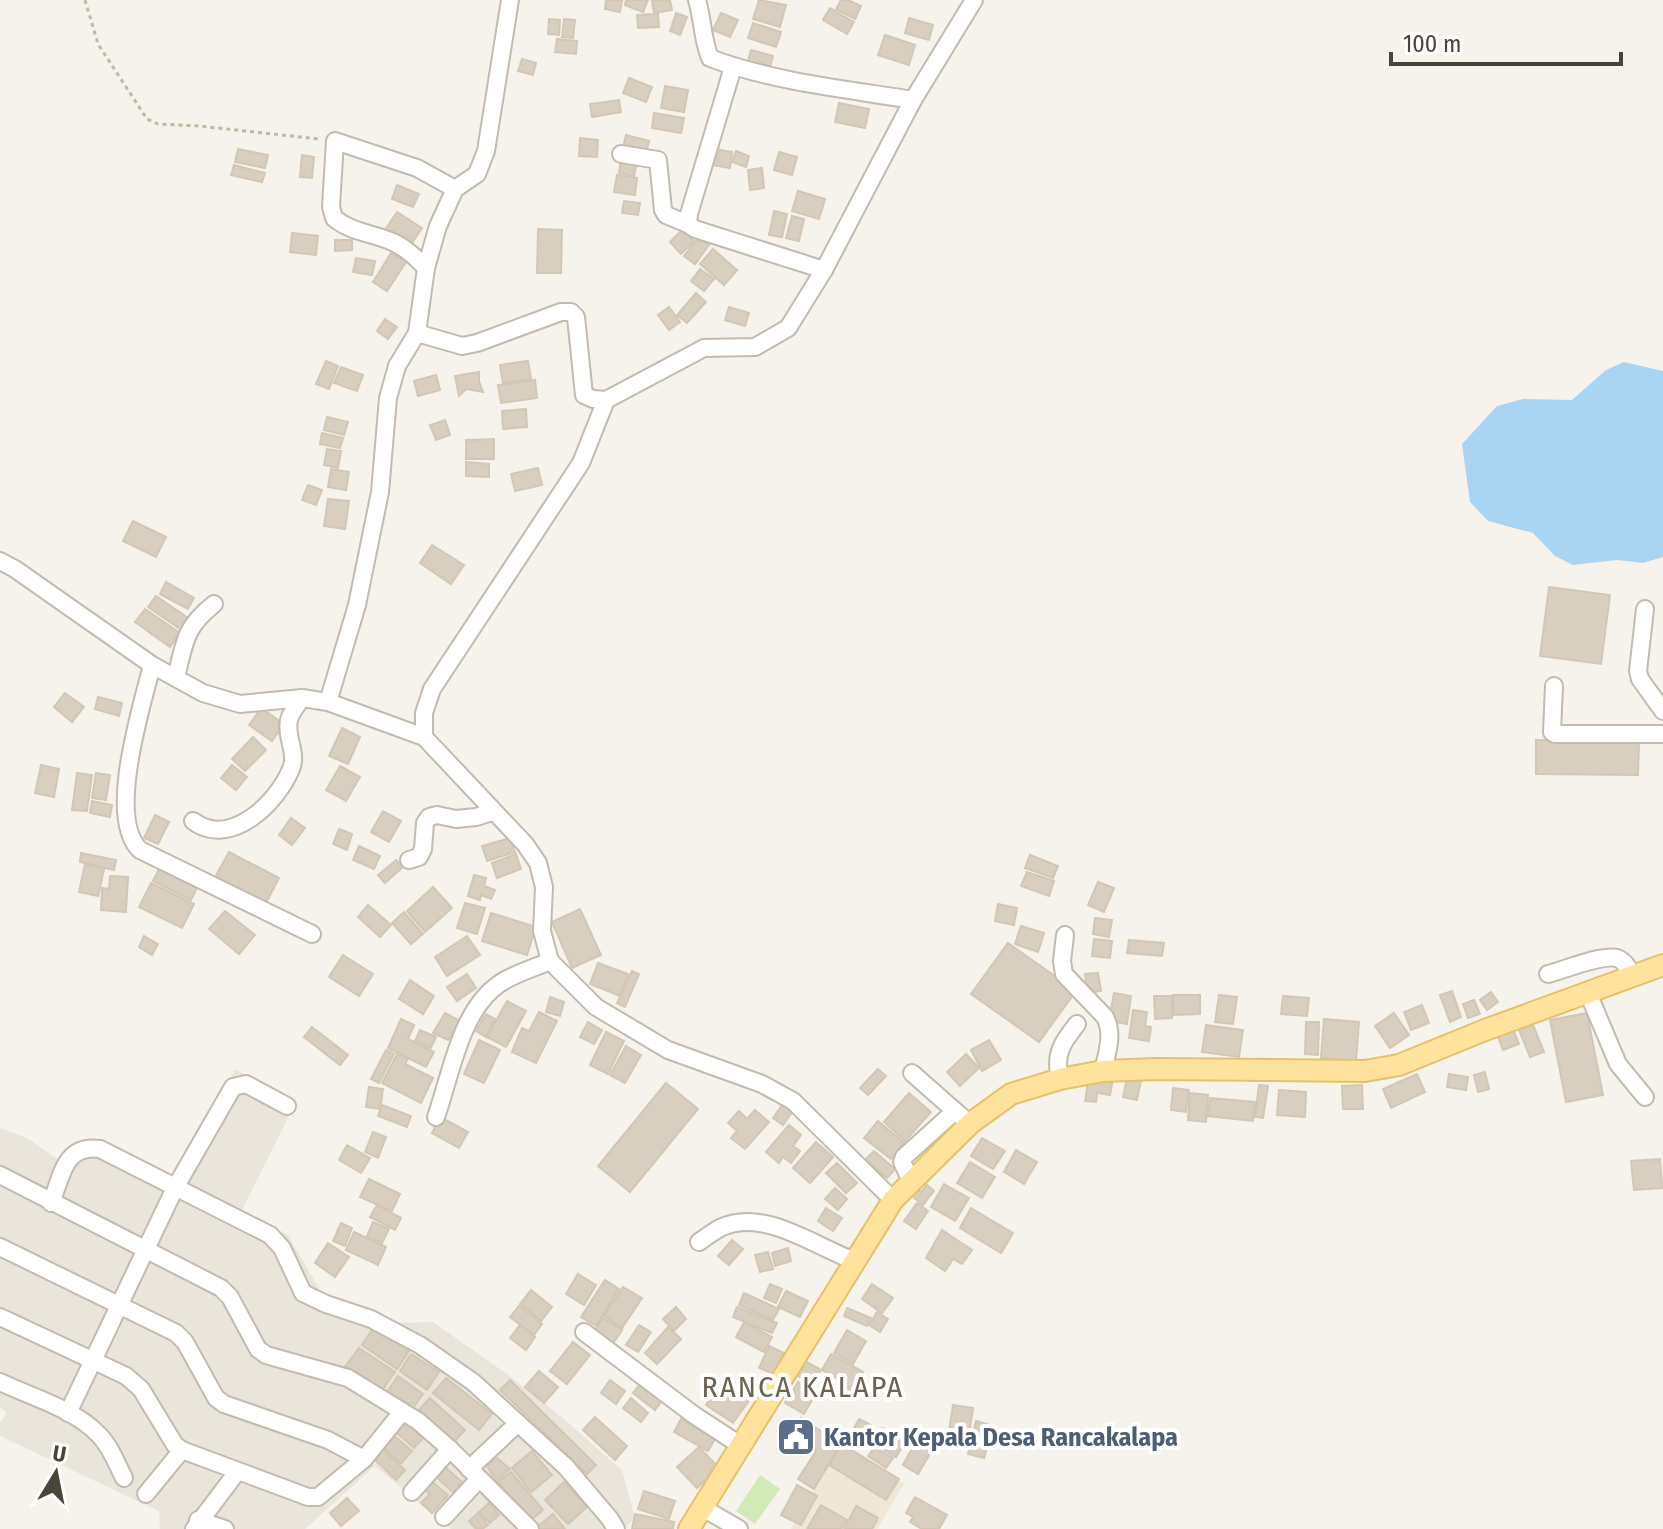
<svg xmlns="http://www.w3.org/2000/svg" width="1663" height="1529" viewBox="0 0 1663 1529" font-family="'Fira Sans Condensed',sans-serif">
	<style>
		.residential { fill: #eae5da }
		.education { fill: #efe8d6 }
		.green { fill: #d2eab5 }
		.water { fill: #a9d4f2 }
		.building { fill: #d8cfc1; stroke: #d3c7b4; stroke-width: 2 }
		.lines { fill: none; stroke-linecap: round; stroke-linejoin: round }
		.minor-casing { stroke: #c2bbae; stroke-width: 20 }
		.major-casing { stroke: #e6c16a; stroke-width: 24 }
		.path { stroke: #c4b79f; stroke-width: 3; stroke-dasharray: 4 4; stroke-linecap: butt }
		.minor { stroke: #fff; stroke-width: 16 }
		.major { stroke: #ffe39c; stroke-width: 20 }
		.labels { text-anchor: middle; stroke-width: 8; stroke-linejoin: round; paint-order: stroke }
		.service-label { font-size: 26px; font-weight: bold; fill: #4e5e75; stroke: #fff; text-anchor: start }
		.quarter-label { font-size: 30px; letter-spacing: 2px; fill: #6e6250; stroke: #fff }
	</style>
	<rect width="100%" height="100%" fill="#f6f3ec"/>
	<path class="residential" d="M235,1069L296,1102L241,1212L288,1235L321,1292L392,1323L433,1322L507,1374L565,1420L622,1470L635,1518L623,1529H451L375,1466L305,1529H160L159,1511L0,1436V1423L7,1413L0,1407V1128L27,1138L69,1167L89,1138L181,1181Z"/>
	<path class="education" d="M843,1444L904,1484L877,1529H791Z"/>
	<path class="green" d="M760,1475L780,1489L755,1524L736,1511Z"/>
	<path class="water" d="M1624,362L1663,371V557L1643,563L1617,560L1573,565L1555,556L1533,533L1488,521L1470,502L1462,444L1497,406L1523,399L1572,400L1606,370Z"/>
	<g class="building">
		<path d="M606,0H622L620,12L605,9Z"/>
		<path d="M626,0H648L643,12L625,5Z"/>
		<path d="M652,0H670L672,10L654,13Z"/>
		<path d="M759,0L786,5L780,27L753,19Z"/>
		<path d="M841,0H848L861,6L855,19L836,9Z"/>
		<path d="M830,8L854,22L847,34L823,20Z"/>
		<path d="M676,13L687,17L680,35L670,31Z"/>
		<path d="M721,13L738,20L730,37L713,30Z"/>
		<path d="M658,14L659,27L638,28L637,15Z"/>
		<path d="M909,18L933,25L929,40L905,33Z"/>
		<path d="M549,19L560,20L559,35L548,34Z"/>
		<path d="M564,19L575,20L573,38L562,37Z"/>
		<path d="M753,23L781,32L776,47L748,38Z"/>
		<path d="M885,35L915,45L909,65L878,55Z"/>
		<path d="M557,39L577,41L576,54L555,52Z"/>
		<path d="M751,50L773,56L769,71L747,65Z"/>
		<path d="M522,59L536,63L533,75L518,71Z"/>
		<path d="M629,78L652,87L646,102L623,93Z"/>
		<path d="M665,86L688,90L684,112L661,108Z"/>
		<path d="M619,100L621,112L592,117L590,104Z"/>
		<path d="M839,103L869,109L865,128L835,122Z"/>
		<path d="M654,113L684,118L681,133L652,128Z"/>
		<path d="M626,135L649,141L646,153L623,148Z"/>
		<path d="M580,138L598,140L597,157L579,156Z"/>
		<path d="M238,149L268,155L265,168L235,162Z"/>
		<path d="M715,149L732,152L730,168L712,165Z"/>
		<path d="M736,151L749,156L746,167L732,162Z"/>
		<path d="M779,152L797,157L792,175L774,170Z"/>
		<path d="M302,155L314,157L312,178L300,177Z"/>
		<path d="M621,158L637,160L634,176L619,173Z"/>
		<path d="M234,165L265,173L262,182L231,175Z"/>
		<path d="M762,168L764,188L750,190L748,170Z"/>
		<path d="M617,175L637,178L635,195L614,192Z"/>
		<path d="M397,185L419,194L413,207L392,199Z"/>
		<path d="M798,191L825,199L819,219L792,211Z"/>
		<path d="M624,201L640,203L638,215L622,213Z"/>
		<path d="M774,211L787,214L782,237L769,235Z"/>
		<path d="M397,212L422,228L410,246L385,230Z"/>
		<path d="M792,216L804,219L799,241L786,238Z"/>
		<path d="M538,229L562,230L561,273H537Z"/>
		<path d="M682,230L694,241L681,254L670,242Z"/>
		<path d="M292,233L318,236L316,255L290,252Z"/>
		<path d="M698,238L709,245L695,264L684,256Z"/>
		<path d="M335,240H352V250L335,251Z"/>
		<path d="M713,249L737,270L724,285L700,264Z"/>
		<path d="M391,253L406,262L387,291L373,282Z"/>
		<path d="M356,258L375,261L372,275L353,272Z"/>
		<path d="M700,269L714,279L704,291L691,281Z"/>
		<path d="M696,293L706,302L687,323L677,315Z"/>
		<path d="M669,307L680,322L669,330L658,315Z"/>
		<path d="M729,307L749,313L745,326L725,320Z"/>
		<path d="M385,319L397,327L388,339L377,331Z"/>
		<path d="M326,361L338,366L329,389L316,384Z"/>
		<path d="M528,361L531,379L503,383L500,365Z"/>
		<path d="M341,367L363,375L357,391L334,383Z"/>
		<path d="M479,372V381L483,392L466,389L459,396L455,376Z"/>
		<path d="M436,375L440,390L418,396L414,381Z"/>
		<path d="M535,380L537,398L501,403L498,385Z"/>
		<path d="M526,409L527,427L503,429L502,411Z"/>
		<path d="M327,417L348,422L344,435L324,430Z"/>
		<path d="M445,420L450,435L436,440L430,425Z"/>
		<path d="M322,433L343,438L340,448L320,444Z"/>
		<path d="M494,439V459H466V440Z"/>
		<path d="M327,449L341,451L338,468L324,465Z"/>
		<path d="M466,462L489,464V477L466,476Z"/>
		<path d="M538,468L542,485L515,491L511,474Z"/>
		<path d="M331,469L349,472L346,490L328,487Z"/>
		<path d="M308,485L322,490L316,505L302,500Z"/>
		<path d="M328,499L349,501L345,529L324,526Z"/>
		<path d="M133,521L166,537L156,557L123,541Z"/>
		<path d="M432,545L464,565L451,584L420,563Z"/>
		<path d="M166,582L194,598L188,609L160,594Z"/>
		<path d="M1549,587L1610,595L1601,664L1540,656Z"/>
		<path d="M156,596L188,618L180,629L148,607Z"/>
		<path d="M145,609L180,633L170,647L135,622Z"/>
		<path d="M65,693L84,707L72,722L54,707Z"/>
		<path d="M98,697L122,703L119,716L95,709Z"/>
		<path d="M261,708L284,724L272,741L249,725Z"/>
		<path d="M342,728L360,737L348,764L329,756Z"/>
		<path d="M253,737L266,750L245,771L232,759Z"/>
		<path d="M1536,740L1639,741L1638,775L1536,774Z"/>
		<path d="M41,765L59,769L54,797L35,793Z"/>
		<path d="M232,765L247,777L236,790L221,778Z"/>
		<path d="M340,766L360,777L346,801L326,790Z"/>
		<path d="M77,773L92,775L87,811L72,810Z"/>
		<path d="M96,773L110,775L106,800L92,798Z"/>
		<path d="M92,801L112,805L110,817L90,813Z"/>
		<path d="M383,811L401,821L389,842L371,832Z"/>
		<path d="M155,815L169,822L158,844L144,838Z"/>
		<path d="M291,818L305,828L292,845L279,835Z"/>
		<path d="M339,829L352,834L347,850L333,844Z"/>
		<path d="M510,838L515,852L487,861L482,846Z"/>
		<path d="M359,846L380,856L374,869L353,860Z"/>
		<path d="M229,852L279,878L265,905L214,879Z"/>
		<path d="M81,853L116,860L114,870L80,862Z"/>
		<path d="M516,854L521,869L497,878L492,863Z"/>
		<path d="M1030,855L1058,866L1053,878L1025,868Z"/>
		<path d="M396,860L403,867L385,883L378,875Z"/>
		<path d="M85,864L104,869L98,896L79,892Z"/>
		<path d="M161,865L199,884L191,900L153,881Z"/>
		<path d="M1027,872L1054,881L1049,896L1021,886Z"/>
		<path d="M474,875L486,878L484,886L495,890L491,899L481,895L480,900L468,896Z"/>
		<path d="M110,876L128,877L126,912L101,910L102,888L109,889Z"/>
		<path d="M1098,882L1114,888L1104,912L1088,905Z"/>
		<path d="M151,883L194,904L182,928L139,907Z"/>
		<path d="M433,887L452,908L425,932L407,911Z"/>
		<path d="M465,903L485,908L477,934L457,928Z"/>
		<path d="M998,904L1017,908L1014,925L995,921Z"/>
		<path d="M368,905L391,925L380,937L358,917Z"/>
		<path d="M580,909L601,955L572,968L552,922Z"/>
		<path d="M225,911L255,935L239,954L209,929Z"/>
		<path d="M404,912L423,934L411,944L392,923Z"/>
		<path d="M491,913L536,927L527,955L482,941Z"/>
		<path d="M1095,918L1112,920L1109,937L1093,934Z"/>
		<path d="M1021,926L1044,933L1038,952L1015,944Z"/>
		<path d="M144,936L158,944L152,955L139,947Z"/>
		<path d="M467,936L480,955L447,976L435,957Z"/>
		<path d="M1094,939L1112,941L1110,958L1092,956Z"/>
		<path d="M1129,940L1164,943L1162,956L1127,953Z"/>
		<path d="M1008,943L1076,991L1039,1042L971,994Z"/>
		<path d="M343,955L373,974L359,996L329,977Z"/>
		<path d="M598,963L628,974L620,996L590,984Z"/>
		<path d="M632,971L639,974L625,1007L617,1003Z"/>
		<path d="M1098,973L1101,991L1087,993L1085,974Z"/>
		<path d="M467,974L476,988L457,1001L447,987Z"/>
		<path d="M410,980L434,996L423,1014L399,999Z"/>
		<path d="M1452,991L1461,1017L1450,1022L1440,995Z"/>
		<path d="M1491,992L1498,1002L1487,1010L1480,1000Z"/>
		<path d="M1114,993L1131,996L1127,1024L1109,1021Z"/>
		<path d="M1173,995H1200V1014L1173,1015Z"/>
		<path d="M1219,995L1237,997L1233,1024L1215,1022Z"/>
		<path d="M1154,996H1172V1018L1155,1019Z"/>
		<path d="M1283,996L1309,998L1307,1016L1281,1014Z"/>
		<path d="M550,997L564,1002L560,1016L546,1012Z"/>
		<path d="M1474,1000L1480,1014L1468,1018L1463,1004Z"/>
		<path d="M507,1001L526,1011L506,1047L487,1037Z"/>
		<path d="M1422,1005L1429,1023L1411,1030L1404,1012Z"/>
		<path d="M1133,1010L1147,1012L1145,1026L1151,1027L1149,1041L1129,1038Z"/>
		<path d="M539,1012L557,1021L536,1063L512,1052L522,1028L529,1031Z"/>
		<path d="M445,1013L460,1021L448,1040L433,1033Z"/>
		<path d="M1394,1013L1409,1035L1390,1048L1375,1026Z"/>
		<path d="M1587,1013L1603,1095L1566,1102L1550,1020Z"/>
		<path d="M486,1014L495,1019L486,1037L476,1031Z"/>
		<path d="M401,1019L414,1025L408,1039L434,1052L426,1067L388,1048Z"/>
		<path d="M1324,1019L1359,1022L1356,1061L1321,1058Z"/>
		<path d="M588,1022L602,1030L594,1044L580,1037Z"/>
		<path d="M1306,1022H1319L1318,1055L1305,1054Z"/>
		<path d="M1206,1025L1243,1030L1239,1057L1202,1052Z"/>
		<path d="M1511,1025L1519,1044L1503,1050L1496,1031Z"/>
		<path d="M1533,1025L1544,1052L1530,1057L1519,1030Z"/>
		<path d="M312,1027L348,1055L340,1065L304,1037Z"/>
		<path d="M420,1030L436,1037L431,1048L415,1041Z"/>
		<path d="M606,1032L624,1041L608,1074L590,1065Z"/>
		<path d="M479,1040L500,1050L484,1083L464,1074Z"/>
		<path d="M989,1040L1001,1060L982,1071L971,1050Z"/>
		<path d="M626,1046L641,1055L625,1083L610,1075Z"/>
		<path d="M386,1050L394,1054L379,1083L371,1079Z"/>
		<path d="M397,1054L408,1059L405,1064L433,1078L421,1103L382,1083Z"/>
		<path d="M966,1054L979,1068L960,1086L947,1072Z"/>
		<path d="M878,1069L886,1076L868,1095L860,1088Z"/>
		<path d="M1485,1072L1489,1089L1478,1092L1474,1075Z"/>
		<path d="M1417,1074L1425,1092L1391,1108L1383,1089Z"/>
		<path d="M1449,1074L1468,1077L1466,1090L1447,1087Z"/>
		<path d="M1089,1075L1113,1078L1110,1095L1097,1093L1096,1102L1085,1101Z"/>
		<path d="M1127,1078L1141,1080L1137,1100L1123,1097Z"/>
		<path d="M666,1083L698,1109L630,1192L598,1166Z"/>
		<path d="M1259,1085L1268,1086L1263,1118L1255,1117Z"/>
		<path d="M1362,1085L1363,1109H1343L1342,1086Z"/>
		<path d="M369,1087L383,1089L380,1109L366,1107Z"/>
		<path d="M1173,1088L1189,1090L1186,1112L1171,1110Z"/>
		<path d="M1279,1090L1306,1092L1305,1117L1277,1115Z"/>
		<path d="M909,1093L931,1112L905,1141L884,1122Z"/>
		<path d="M1190,1093L1208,1095L1206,1122L1188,1120Z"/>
		<path d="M1210,1098L1255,1102L1253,1121L1208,1116Z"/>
		<path d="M783,1104L793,1111L783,1125L773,1118Z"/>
		<path d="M382,1105L411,1116L407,1127L378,1116Z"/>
		<path d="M755,1110L769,1122L745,1149L731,1138L737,1131L728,1123L739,1111L747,1119Z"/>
		<path d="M440,1117L468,1132L459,1148L432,1133Z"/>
		<path d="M878,1121L904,1143L891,1159L864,1138Z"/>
		<path d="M789,1125L801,1135L793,1146L800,1151L791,1163L783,1157L779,1163L766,1152Z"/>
		<path d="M373,1132L386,1137L378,1158L365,1152Z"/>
		<path d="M982,1138L1005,1151L993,1169L971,1156Z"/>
		<path d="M816,1142L833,1157L810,1183L793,1168Z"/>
		<path d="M347,1145L370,1158L361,1173L339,1160Z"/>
		<path d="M1016,1150L1037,1162L1024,1184L1004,1172Z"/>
		<path d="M874,1151L895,1169L887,1178L865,1160Z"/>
		<path d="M1660,1159L1662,1188L1634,1190L1631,1161Z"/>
		<path d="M970,1162L995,1177L982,1198L957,1183Z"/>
		<path d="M837,1163L857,1183L846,1193L826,1173Z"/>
		<path d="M369,1179L400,1194L392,1211L360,1197Z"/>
		<path d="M944,1184L969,1198L955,1221L931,1207Z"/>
		<path d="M912,1185L921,1192L927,1185L934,1191L923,1205L906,1191Z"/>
		<path d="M835,1188L847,1199L838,1210L825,1199Z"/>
		<path d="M917,1203L928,1211L916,1229L904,1221Z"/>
		<path d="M377,1205L401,1218L395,1230L370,1217Z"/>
		<path d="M826,1208L842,1218L833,1231L818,1221Z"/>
		<path d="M971,1208L1013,1233L1001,1253L960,1228Z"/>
		<path d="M373,1222L389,1229L382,1243L367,1236Z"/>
		<path d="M341,1223L352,1228L345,1246L333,1241Z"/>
		<path d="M942,1230L972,1250L962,1264L953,1259L945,1271L926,1258Z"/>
		<path d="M354,1232L386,1247L378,1265L346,1250Z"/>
		<path d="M732,1240L743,1249L729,1265L718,1256Z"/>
		<path d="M328,1243L349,1257L335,1277L315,1263Z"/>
		<path d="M788,1248L791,1261L775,1266L772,1253Z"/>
		<path d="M768,1252L773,1269L760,1272L755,1255Z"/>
		<path d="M578,1274L596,1285L584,1305L566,1294Z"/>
		<path d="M605,1280L619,1289L596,1326L581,1317Z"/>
		<path d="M770,1284L782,1289L776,1303L764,1298Z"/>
		<path d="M872,1284L893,1298L882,1313L862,1299Z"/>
		<path d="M623,1287L642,1298L622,1328L604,1316Z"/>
		<path d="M531,1290L552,1307L541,1321L520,1304Z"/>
		<path d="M786,1291L808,1301L800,1317L778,1307Z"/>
		<path d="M744,1293L779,1309L773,1320L739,1305Z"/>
		<path d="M519,1306L542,1324L534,1335L510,1317Z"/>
		<path d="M676,1307L686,1319L674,1331L663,1319Z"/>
		<path d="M737,1307L777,1323L772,1333L733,1317Z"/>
		<path d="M847,1308L871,1318L867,1326L844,1316Z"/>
		<path d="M877,1312L888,1319L880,1332L869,1325Z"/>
		<path d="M603,1318L622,1330L612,1345L593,1333Z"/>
		<path d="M744,1322L772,1337L764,1352L736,1337Z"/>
		<path d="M520,1325L535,1337L526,1350L510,1338Z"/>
		<path d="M639,1325L651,1332L638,1352L626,1345Z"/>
		<path d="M374,1327L409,1351L397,1369L362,1345Z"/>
		<path d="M668,1327L681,1339L657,1364L645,1353Z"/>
		<path d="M847,1330L866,1341L853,1364L834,1353Z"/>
		<path d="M573,1342L590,1355L567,1384L550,1371Z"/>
		<path d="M769,1346L784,1353L774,1374L759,1368Z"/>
		<path d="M359,1348L395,1372L380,1393L344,1368Z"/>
		<path d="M411,1354L439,1372L427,1390L400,1371Z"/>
		<path d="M831,1354L863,1372L851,1396L835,1388L839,1380L822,1370Z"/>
		<path d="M801,1359L821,1370L813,1384L793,1373Z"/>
		<path d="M539,1371L558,1387L544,1403L525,1387Z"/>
		<path d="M398,1376L423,1394L410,1412L385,1395Z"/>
		<path d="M726,1376L753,1395L733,1423L706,1405Z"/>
		<path d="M446,1378L492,1414L479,1430L433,1393Z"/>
		<path d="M510,1380L596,1465L587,1474L500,1390Z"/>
		<path d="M610,1380L625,1391L616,1404L601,1393Z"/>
		<path d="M642,1382L663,1399L655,1410L633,1393Z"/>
		<path d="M798,1382L816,1393L804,1414L785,1403Z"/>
		<path d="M430,1398L465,1430L451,1445L416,1413Z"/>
		<path d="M631,1398L648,1413L641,1422L623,1408Z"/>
		<path d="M953,1405L973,1408L969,1434L949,1431Z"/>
		<path d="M595,1417L627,1446L615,1460L583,1430Z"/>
		<path d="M801,1418L841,1444L814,1489L798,1479L816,1451L807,1445L800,1455L783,1445L787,1438L784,1436L793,1421L797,1424Z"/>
		<path d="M681,1419L715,1439L708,1451L674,1432Z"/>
		<path d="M859,1419L871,1425L859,1448L847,1441Z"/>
		<path d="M404,1421L423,1438L414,1448L395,1431Z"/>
		<path d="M976,1421L993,1426L984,1458L968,1454Z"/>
		<path d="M882,1428L905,1442L896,1457L873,1443Z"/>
		<path d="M393,1435L412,1451L401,1463L383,1447Z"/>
		<path d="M915,1443L931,1452L918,1474L903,1465Z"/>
		<path d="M842,1444L899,1479L886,1500L829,1465Z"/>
		<path d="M381,1447L405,1470L396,1480L372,1457Z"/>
		<path d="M699,1447L719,1468L697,1488L677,1467Z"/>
		<path d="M875,1447L893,1458L886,1468L868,1456Z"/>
		<path d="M532,1451L552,1475L531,1492L512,1468Z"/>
		<path d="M497,1458L510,1469L496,1481L487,1466Z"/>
		<path d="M444,1466L462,1482L453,1492L435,1476Z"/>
		<path d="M511,1472L543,1510L530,1521L498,1482Z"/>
		<path d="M431,1481L448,1495L432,1513L421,1503L430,1494L424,1488Z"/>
		<path d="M564,1482L587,1507L568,1524L545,1500Z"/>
		<path d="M797,1485L817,1496L801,1525L781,1515Z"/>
		<path d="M644,1491L675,1501L669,1519L638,1509Z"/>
		<path d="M915,1497L947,1515L939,1529H922L910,1522L913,1517L906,1513Z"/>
		<path d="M347,1498L359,1511L341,1526L330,1513Z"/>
		<path d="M489,1503L499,1515L490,1523L479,1512Z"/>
		<path d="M821,1505L847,1520L841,1529H807Z"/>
		<path d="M856,1506L878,1518L872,1529H844Z"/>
		<path d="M478,1513L488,1525L482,1529H476L469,1521Z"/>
		<path d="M553,1514L565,1529H538L537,1527Z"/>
		<path d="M635,1514L674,1522L673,1529H632Z"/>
	</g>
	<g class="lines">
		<defs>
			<g id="minor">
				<path d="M697,0C703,20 702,38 710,58C774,82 845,89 913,100"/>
				<path d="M733,67L689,214L688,224L695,229L824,270"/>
				<path d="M621,154L658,160L663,210L666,215L688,224"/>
				<path d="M426,268C416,258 407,249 395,243C374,233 352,233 334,218L331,207L335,141L417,168L455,189"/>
				<path d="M417,333L462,346L477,343L561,312H571L576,317L584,395L593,399L606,400"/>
				<path d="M0,561L15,569L152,665L203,693L240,704L302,698L328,702L424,737L525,844L538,863L544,887L542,931L550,961L596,1007L668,1050L762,1084L793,1101L893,1200"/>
				<path d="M1645,609L1638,671L1640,679L1663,711"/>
				<path d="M152,665C142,706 106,818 140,850L312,934"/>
				<path d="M176,677C185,642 184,628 214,604"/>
				<path d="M1554,686L1552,732L1555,734H1663"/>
				<path d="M328,702L357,605L380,492L388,398L397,366L417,333L426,268L438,226L455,189L477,174L486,151L510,0"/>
				<path d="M424,737V713L432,689L581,463L606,400L704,348L755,347L788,328L824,270L913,100L974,0"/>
				<path d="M193,821C230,849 277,803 291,769C298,753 285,737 289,720C291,712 297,705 302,698"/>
				<path d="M409,860L419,857L423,849L425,823L429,817L437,815L456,819L476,817L492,812"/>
				<path d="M1065,935L1062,961L1064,974L1105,1017C1114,1035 1107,1052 1103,1071"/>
				<path d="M1548,974C1564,970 1602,954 1617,958C1625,961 1629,969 1633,976"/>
				<path d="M1588,993L1618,1064L1645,1097"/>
				<path d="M912,1073L963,1118"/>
				<path d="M1060,1079C1054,1054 1062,1043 1077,1024"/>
				<path d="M436,1117C451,1075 460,1011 499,984C513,974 534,968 550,961"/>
				<path d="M0,1175L221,1288L230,1297L258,1349L266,1355L348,1378L418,1421L450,1449L530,1529"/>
				<path d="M911,1181L902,1162L904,1157L955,1111"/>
				<path d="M51,1203C62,1176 64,1144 100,1149L270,1235L282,1248L303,1293L326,1304L371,1319L420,1345L473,1382L566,1467L610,1519L616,1529"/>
				<path d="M699,1242C706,1237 713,1232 720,1228C764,1207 815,1247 855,1261"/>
				<path d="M0,1247L176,1333L185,1342L216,1398L224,1404L328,1440L364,1459"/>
				<path d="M0,1317L126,1376L141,1389L175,1445L182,1450L308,1497H318L364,1459L402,1412"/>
				<path d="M584,1332L694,1415L740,1445"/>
				<path d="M0,1382C31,1397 75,1409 99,1435C110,1446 117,1464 124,1478"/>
				<path d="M68,1413L175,1188L233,1087L246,1084L287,1106"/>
				<path d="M469,1469L518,1423"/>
				<path d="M412,1492L450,1449"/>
				<path d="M146,1494L182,1450"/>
				<path d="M703,1508L739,1529"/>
				<path d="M444,1517L479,1479"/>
				<path d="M198,1520L225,1529"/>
				<path d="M194,1529L237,1472"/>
			</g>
			<path id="major" d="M689,1529L893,1200L971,1123L1011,1094L1060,1079L1103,1071L1156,1069L1365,1071L1399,1065L1485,1030L1663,965"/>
		</defs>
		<use href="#minor" class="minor-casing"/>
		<use href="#major" class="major-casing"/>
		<path class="path" d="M85,0L98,44L147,119L158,124L199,126L319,139"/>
		<use href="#minor" class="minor"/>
		<use href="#major" class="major"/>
	</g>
	<defs>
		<symbol id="civic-square" viewBox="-11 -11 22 22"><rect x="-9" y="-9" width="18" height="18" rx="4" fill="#5c6f8a" stroke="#fff"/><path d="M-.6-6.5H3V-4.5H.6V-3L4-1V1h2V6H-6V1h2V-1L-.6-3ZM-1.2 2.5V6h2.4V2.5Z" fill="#fff"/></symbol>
	</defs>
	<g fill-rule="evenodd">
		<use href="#civic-square" x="774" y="1415" width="44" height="44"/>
	</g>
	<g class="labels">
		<g class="service-label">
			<text x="824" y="1446">Kantor Kepala Desa Rancakalapa</text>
		</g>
		<g class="quarter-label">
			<text x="803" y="1397">RANCA KALAPA</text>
		</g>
	</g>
	<g transform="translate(56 1473) rotate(10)" stroke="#ffffff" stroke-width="6" paint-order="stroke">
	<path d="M0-6L14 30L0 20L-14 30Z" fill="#4b4439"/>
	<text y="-12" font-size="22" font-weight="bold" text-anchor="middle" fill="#4b4439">U</text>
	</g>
	<path d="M1391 52v12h230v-12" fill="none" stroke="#4b4439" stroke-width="4"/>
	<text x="1403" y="52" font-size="24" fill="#4b4439" stroke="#ffffff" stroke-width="6" paint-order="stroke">100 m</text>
</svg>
